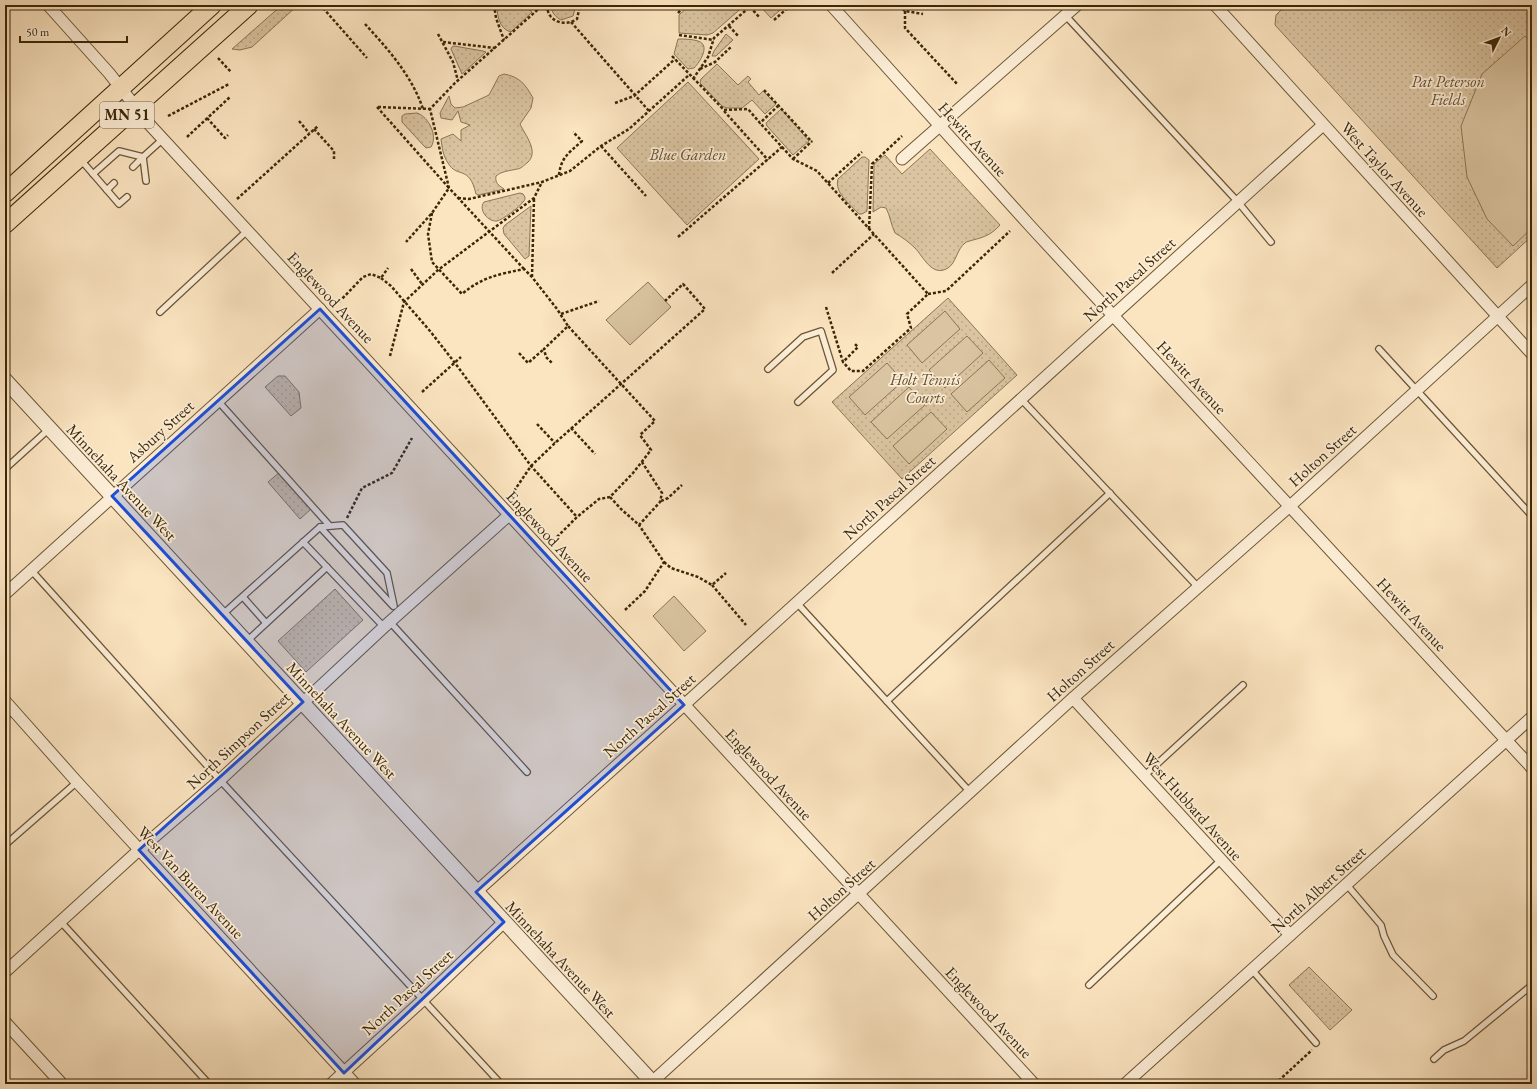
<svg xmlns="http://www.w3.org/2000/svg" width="1537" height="1089" viewBox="0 0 1537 1089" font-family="'EB Garamond',serif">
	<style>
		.green { fill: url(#green-dots); stroke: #8a7654 }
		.pitch { fill: #dac4a1; stroke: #8a7654 }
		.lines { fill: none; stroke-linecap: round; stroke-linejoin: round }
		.service-casing { stroke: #6b5635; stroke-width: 8 }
		.minor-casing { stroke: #6b5635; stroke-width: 13 }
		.tertiary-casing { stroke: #6b5635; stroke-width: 16 }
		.primary-casing { stroke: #3b2707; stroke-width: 20 }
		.path { stroke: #3b2707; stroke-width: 2.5; stroke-dasharray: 3 2; stroke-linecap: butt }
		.service { stroke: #fcedd6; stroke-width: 5.5 }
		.minor { stroke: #fcedd6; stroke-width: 11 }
		.tertiary { stroke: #fcedd6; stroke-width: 14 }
		.primary { stroke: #fbe4c0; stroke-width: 18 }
		.marked { fill: #1d4ed8; fill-opacity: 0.2; stroke: #1d4ed8; stroke-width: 3; stroke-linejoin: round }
		.labels { text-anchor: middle; stroke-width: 3.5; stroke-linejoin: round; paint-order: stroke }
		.shield { fill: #fcedd6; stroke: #756245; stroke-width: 1 }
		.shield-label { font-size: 15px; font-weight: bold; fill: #3b2707 }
		.park-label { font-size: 16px; font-style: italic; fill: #634e2e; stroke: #fcedd6 }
		.street-label { font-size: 16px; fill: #3b2707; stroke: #fcedd6 }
	</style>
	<defs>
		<pattern id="green-dots" width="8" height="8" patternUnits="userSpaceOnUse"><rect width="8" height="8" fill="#dac4a1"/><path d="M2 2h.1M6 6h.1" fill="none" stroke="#bca889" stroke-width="1.8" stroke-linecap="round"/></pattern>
	</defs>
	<rect width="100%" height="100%" fill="#fbe4c0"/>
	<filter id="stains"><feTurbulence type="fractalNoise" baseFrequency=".005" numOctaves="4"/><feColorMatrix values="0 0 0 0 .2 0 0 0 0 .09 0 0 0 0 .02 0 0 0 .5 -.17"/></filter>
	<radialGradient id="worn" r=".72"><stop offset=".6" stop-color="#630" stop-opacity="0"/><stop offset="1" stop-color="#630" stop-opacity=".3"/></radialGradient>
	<g class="green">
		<path d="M282,5H298L252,47L240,50L232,49Z"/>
		<path d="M497,5H523L532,12L511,32C499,29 497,15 497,5Z"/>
		<path d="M552,5H576L573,16L561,20C556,17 550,12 552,5Z"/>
		<path d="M690,5H745L713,33L707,35L679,33V15Z"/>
		<path d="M759,5H786L771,18Z"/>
		<path d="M1286,5H1532V236L1497,268L1275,25L1276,15Z"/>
		<path d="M726,34L733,40L716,56H712L714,51Z"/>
		<path d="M678,39C684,39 692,39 698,41C711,45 700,62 694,68L688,69L674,54Z"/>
		<path d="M454,46L483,51L486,52L462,74L451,49L452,47Z"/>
		<path d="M717,64L738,85L748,76L751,79L748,82L759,95L763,91L776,104L765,114L752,100L742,108H727L722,106L700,83L701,79Z"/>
		<path d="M504,74C520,77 525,84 533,98L531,108L520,124C525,135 540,152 527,163C524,165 521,169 517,169C509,171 502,171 496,176C495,183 498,185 504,189L479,195L476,194C469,164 457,179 448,163C443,156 442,147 441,139L453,134L461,141V130L470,125L461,122L458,111L452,120L441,118L440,113L449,96L451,104L455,108L463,107L489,95L499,76Z"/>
		<path d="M688,82L759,159L687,225L617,148Z"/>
		<path d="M781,109L809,141L793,155L767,126L766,123Z"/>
		<path d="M417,113C429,117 438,136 431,147L426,148L424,146L402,122V116L405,114Z"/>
		<path d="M930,149L1000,225C992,234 985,237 973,240C971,241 967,241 965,243C957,249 956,263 948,268C932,278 923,256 915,248C909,242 902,237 895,233C891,225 890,215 886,208L881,207L873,212L874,164L885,155L902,174Z"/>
		<path d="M862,157H865L869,160L867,211L862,214H859C850,204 834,193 838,179Z"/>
		<path d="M520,193L523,194L525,197C525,200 525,200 523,202C520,207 502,220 497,221C488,222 478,210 484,202Z"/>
		<path d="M531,206L529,256L525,259L504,234L503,228L505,225Z"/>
		<path d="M948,298L1017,375L902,479L832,402Z"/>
		<path d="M278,376H285L299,392L301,408L291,416L265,387Z"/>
		<path d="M280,472L311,509L300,519L268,482Z"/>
		<path d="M335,589L363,620L306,672L278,641Z"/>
		<path d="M1309,967L1352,1010L1330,1030L1289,985Z"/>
	</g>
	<g class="pitch">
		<path d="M1525,36L1532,44V228L1513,246L1487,219L1467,177L1461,126L1482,74Z"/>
		<path d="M648,282L671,307L630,345L606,320Z"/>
		<path d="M945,311L960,329L922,363L907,345Z"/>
		<path d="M967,336L983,353L945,388L929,370Z"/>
		<path d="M989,360L1005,378L967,412L951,394Z"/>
		<path d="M887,363L903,381L865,415L849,397Z"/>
		<path d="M909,387L925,405L887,439L871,422Z"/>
		<path d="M931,412L947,429L909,464L893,446Z"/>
		<path d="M674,596L706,631L684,651L653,616Z"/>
	</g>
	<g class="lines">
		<defs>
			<g id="service">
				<path d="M1065,15L1238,202L1271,242"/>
				<path d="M143,157L146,181"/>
				<path d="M81,160L119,204L127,197"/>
				<path d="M133,167L143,157"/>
				<path d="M93,174L119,151L143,157L163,139"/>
				<path d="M107,190L114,183"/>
				<path d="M160,312L248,230"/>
				<path d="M1379,349L1532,516"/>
				<path d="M768,369L803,337L821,331L833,370L798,402"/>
				<path d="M1021,399L1198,587"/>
				<path d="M218,401L329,525"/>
				<path d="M5,469L49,429"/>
				<path d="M320,527L393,606"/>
				<path d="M303,542L384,627"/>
				<path d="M31,570L220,780L501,1084"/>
				<path d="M243,597L266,623"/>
				<path d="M797,603L970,792"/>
				<path d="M222,615L320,527L343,525L387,573L394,606"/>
				<path d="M390,622L527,772"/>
				<path d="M247,641L327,567"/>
				<path d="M887,701L1110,493"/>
				<path d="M5,717L13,710"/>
				<path d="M1144,776L1243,685"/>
				<path d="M5,845L77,782"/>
				<path d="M1347,885L1381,925L1384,936L1393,955L1433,996"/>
				<path d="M61,922L209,1084"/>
				<path d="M1252,970L1316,1043"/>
				<path d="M1089,985L1221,860"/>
				<path d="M1434,1059L1444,1050L1464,1041L1532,985"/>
			</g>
			<g id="minor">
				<path d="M48,5L109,73L149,124L1034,1084"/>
				<path d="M831,5L1032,228L1532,768"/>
				<path d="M1215,5L1532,354"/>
				<path d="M902,159L1077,5"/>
				<path d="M5,594L320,309"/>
				<path d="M1073,698L1290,935"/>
				<path d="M5,701L77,782L355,1084"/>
				<path d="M476,892L684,705L1323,125"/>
				<path d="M5,972L139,850L220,780L384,627L509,515"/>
				<path d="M5,1022L62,1084"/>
				<path d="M652,1082L1073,698L1290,506L1532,285"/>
				<path d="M331,1084L424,999L504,922"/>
				<path d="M1125,1084L1532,717"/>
			</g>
			<path id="tertiary" d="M5,380L654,1084"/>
			<g id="primary">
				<path d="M5,193L212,5"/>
				<path d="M5,224L249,5"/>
			</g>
		</defs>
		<use href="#service" class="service-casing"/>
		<use href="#minor" class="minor-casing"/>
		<use href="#tertiary" class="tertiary-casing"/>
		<use href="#primary" class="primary-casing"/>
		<g class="path">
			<path d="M494,5L496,18L504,40"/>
			<path d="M532,5L537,10"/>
			<path d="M547,5C547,22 565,27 577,19L580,5"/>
			<path d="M899,5L905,11L923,14"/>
			<path d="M750,7L760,18"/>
			<path d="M323,8L367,58"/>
			<path d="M905,11V28L958,85"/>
			<path d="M678,13L686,5"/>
			<path d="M774,20L791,5"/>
			<path d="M571,22L649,111"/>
			<path d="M365,24C388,49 412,76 423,109"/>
			<path d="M729,26L739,37"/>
			<path d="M438,34L453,62L458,81"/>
			<path d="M679,35L714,40"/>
			<path d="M443,42L495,48"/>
			<path d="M672,56L724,110L748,109L760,123L779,105"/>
			<path d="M218,58L231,72"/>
			<path d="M700,69L715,62L732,46"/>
			<path d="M693,79L708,57L714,38L752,5"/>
			<path d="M764,90L812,142"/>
			<path d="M615,103L634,96L675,59"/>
			<path d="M377,107L449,188L432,213L406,242"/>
			<path d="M378,107L430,109"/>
			<path d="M724,111L768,160"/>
			<path d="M168,116L229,84"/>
			<path d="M207,118L225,138L228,135"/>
			<path d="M299,121L309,133"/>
			<path d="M314,129L334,151V159"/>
			<path d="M187,137L230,97"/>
			<path d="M601,146L646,196"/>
			<path d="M782,147L793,159L817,171L928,294L907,314L911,328L863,371H851L843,362"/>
			<path d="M793,159L812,141"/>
			<path d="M559,175C561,157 569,153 582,141L573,132"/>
			<path d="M828,183L862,152"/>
			<path d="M458,198L469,199L542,182L570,171L601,146L629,129L689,75"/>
			<path d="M237,199L318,126"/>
			<path d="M432,213L428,234L432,262L462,294C484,276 497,275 524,269L532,277L557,309L568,326L544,349L546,357L553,364"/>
			<path d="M869,229L872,164L902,136"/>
			<path d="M678,237L782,147L760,123"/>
			<path d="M411,269L422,284"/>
			<path d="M524,269L449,188L430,109L455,83L543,5"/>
			<path d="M832,273L874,234"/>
			<path d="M532,277L534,198"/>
			<path d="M381,278L391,286L430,331L455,363L531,466L577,517"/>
			<path d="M928,294L946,291L1010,231"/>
			<path d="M339,302L363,277L371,274L381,278L388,268"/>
			<path d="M826,307L843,362L858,347L855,344"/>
			<path d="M561,314L599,301"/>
			<path d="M519,353L528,363L544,349"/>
			<path d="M390,356L404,302L438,270L534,198L542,182"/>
			<path d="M422,392L461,357"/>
			<path d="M537,424L555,443"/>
			<path d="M571,428L595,454"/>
			<path d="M514,491L531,466L555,443L705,309L683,284L665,301"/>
			<path d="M610,497L621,509L639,525L660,502L662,493L642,462"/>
			<path d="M661,501L668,498L682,485"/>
			<path d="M347,518L362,488L392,473L412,438"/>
			<path d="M557,537L577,517L599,499L610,497L633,473L651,450L640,435L655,421L568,326"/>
			<path d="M664,562L671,568L698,577L712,585L726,573"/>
			<path d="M712,585L746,625"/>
			<path d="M625,610L645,591L664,562L639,525"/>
			<path d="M1275,1084L1312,1050"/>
		</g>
		<use href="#service" class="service"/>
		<use href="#minor" class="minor"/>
		<use href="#tertiary" class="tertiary"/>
		<use href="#primary" class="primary"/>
	</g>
	<path class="marked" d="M320,309L684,705L476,892L504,922L344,1073L139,850L303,702L112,496Z"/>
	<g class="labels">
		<rect class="shield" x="100" y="102" width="54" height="26" rx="3"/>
		<g class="shield-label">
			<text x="127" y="120">MN 51</text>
		</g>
		<g class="park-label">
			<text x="1448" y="87">Pat Peterson<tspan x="1448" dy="18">Fields</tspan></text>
			<text x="688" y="160">Blue Garden</text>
			<text x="925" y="385">Holt Tennis<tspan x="925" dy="18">Courts</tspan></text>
		</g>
		<g class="street-label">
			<text transform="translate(973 139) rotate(48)" y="6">Hewitt Avenue</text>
			<text transform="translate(1385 169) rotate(48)" y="6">West Taylor Avenue</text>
			<text transform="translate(1129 279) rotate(-42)" y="6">North Pascal Street</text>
			<text transform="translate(331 297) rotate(47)" y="6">Englewood Avenue</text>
			<text transform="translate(1192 377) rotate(47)" y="6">Hewitt Avenue</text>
			<text transform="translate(160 431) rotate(-42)" y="6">Asbury Street</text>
			<text transform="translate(1322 455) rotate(-42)" y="6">Holton Street</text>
			<text transform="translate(122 482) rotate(47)" y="6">Minnehaha Avenue West</text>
			<text transform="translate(889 497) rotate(-42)" y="6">North Pascal Street</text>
			<text transform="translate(550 536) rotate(47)" y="6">Englewood Avenue</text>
			<text transform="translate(1412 614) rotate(47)" y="6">Hewitt Avenue</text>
			<text transform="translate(1080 670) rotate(-42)" y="6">Holton Street</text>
			<text transform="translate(649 715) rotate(-42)" y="6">North Pascal Street</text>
			<text transform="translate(342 720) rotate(47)" y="6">Minnehaha Avenue West</text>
			<text transform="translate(238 740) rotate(-43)" y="6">North Simpson Street</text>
			<text transform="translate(769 774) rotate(47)" y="6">Englewood Avenue</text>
			<text transform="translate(1193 806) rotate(48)" y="6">West Hubbard Avenue</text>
			<text transform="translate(191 882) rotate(47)" y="6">West Van Buren Avenue</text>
			<text transform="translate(841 889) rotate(-42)" y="6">Holton Street</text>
			<text transform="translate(1318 889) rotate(-42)" y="6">North Albert Street</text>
			<text transform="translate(561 959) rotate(47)" y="6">Minnehaha Avenue West</text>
			<text transform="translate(407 992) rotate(-43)" y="6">North Pascal Street</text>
			<text transform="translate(989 1012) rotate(47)" y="6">Englewood Avenue</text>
		</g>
	</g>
	<rect width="1537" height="1089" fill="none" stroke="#fbe4c0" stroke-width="20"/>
	<rect x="6" y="6" width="1525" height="1077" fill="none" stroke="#3b2707" stroke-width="2"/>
	<rect x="10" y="10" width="1517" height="1069" fill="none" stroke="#3b2707"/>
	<g transform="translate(1499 38) rotate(48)" stroke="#fcedd6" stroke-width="3" paint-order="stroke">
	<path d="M0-3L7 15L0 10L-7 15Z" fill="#3b2707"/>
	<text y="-6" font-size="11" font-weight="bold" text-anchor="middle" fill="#3b2707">N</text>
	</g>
	<path d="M20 36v6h107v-6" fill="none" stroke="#3b2707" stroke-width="2"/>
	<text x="26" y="36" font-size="12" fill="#3b2707" stroke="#fcedd6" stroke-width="3" paint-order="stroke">50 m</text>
	<rect width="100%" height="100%" filter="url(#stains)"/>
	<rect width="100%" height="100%" fill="url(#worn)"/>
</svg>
